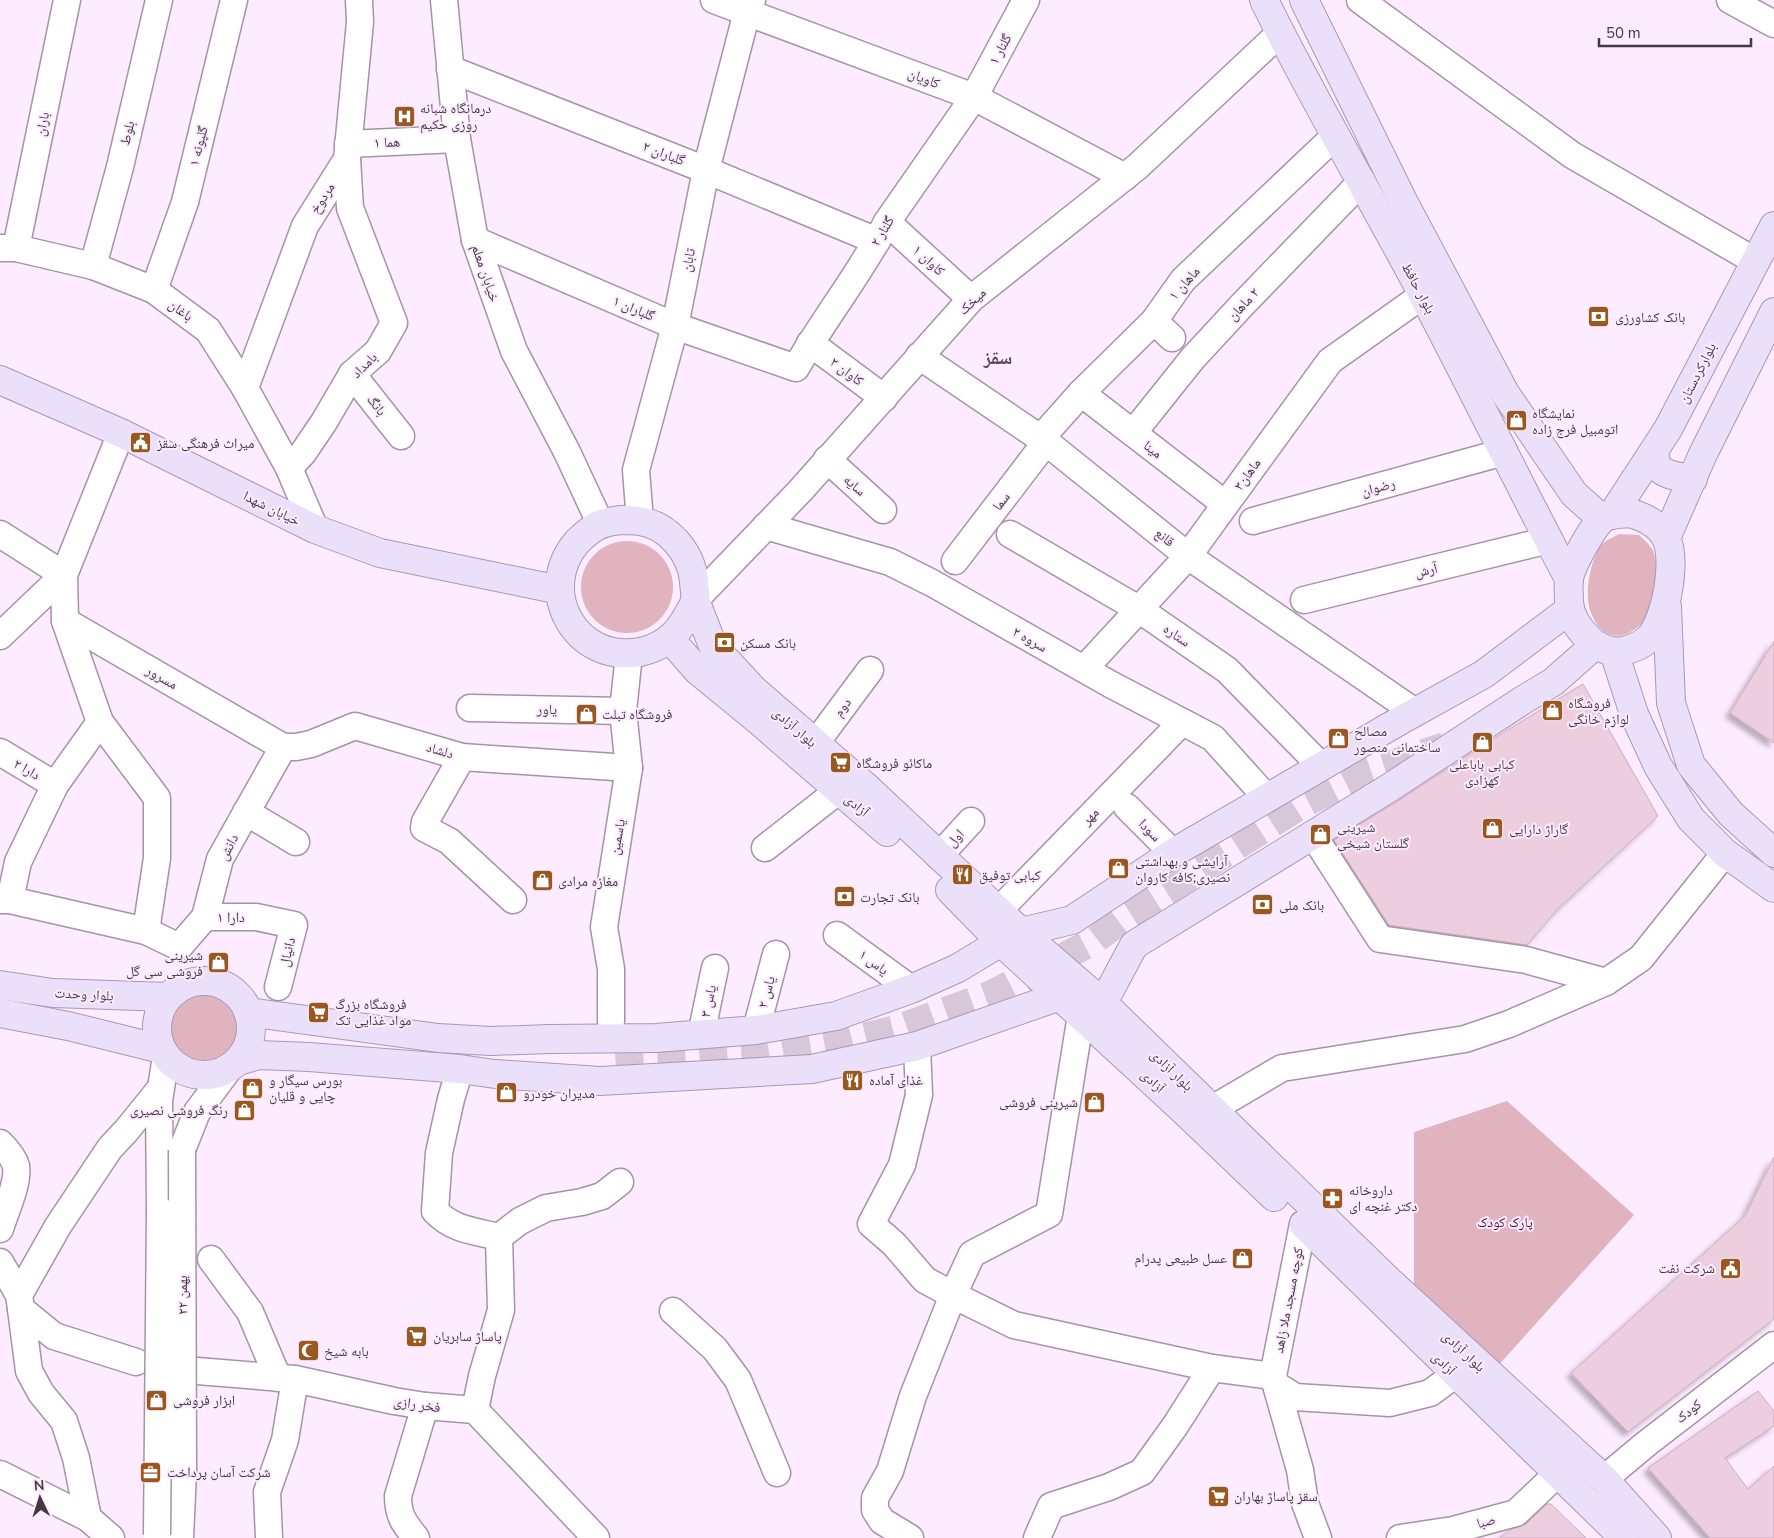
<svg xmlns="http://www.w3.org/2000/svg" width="1774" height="1538" viewBox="0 0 1774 1538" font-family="'Nunito Sans','Noto Naskh Arabic',sans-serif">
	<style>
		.green { fill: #e1b3bf }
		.building { fill: #eccedf; stroke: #cbadbe; filter: url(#shadow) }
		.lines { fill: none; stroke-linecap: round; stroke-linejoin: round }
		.major-tunnel { stroke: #d8c7d9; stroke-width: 28; stroke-dasharray: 28 14; stroke-linecap: butt }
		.minor-casing { stroke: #a792a9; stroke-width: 29 }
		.major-casing { stroke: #a798b7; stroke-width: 30 }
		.minor { stroke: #fff; stroke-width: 26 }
		.major { stroke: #ebe0f9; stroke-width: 28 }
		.minor-bridge-casing { stroke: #a792a9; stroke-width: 29; stroke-linecap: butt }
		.minor-bridge { stroke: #fff; stroke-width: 26 }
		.labels { text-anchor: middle; stroke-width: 4; stroke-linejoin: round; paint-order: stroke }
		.street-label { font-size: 14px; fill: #423943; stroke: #fdebff }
		.poi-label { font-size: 14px; fill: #423943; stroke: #fdebff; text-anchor: start }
		.park-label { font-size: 14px; fill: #51172c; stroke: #fdebff }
		.district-label { font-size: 19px; font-weight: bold; fill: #5a475c; stroke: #fdebff }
	</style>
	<defs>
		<filter id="shadow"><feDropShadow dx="-4.5" dy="4.5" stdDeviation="2.5" flood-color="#0004"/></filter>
	</defs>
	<rect width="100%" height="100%" fill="#fdebff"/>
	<g class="green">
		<path d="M1619,534L1639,535C1643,539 1649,544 1652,549C1659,561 1658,597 1652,609C1641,631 1613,649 1596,623C1589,611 1587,601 1588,587C1589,575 1594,553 1602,544C1606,540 1614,537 1619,534Z"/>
		<circle cx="627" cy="587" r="46"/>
		<circle cx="203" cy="1026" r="36"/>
		<path d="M1507,1101L1634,1215L1495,1369L1414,1300V1132Z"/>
	</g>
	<g class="building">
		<path d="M1774,641V743L1730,713Z"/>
		<path d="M1583,684L1658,816L1558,909L1527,945L1389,925L1334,840L1398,801L1493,739Z"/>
		<path d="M1774,1157V1319L1628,1432L1571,1373L1745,1216Z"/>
		<path d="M1758,1391L1774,1411V1426L1725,1458L1748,1489L1774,1466V1538H1710L1648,1468Z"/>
		<path d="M1547,1504H1551L1586,1538H1500L1509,1530L1526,1524Z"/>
	</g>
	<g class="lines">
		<path class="major-tunnel" d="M616,1067L759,1057L838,1043L896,1029L992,994L1094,941L1121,920L1298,807L1367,772L1445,746"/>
		<defs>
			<g id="minor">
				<path d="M444,0L457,139L475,240L514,351L567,452L601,525"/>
				<path d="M714,0L974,97L1125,177"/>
				<path d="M1360,0L1572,155L1755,261"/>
				<path d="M1730,0L1774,24"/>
				<path d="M450,69L706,170L877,241"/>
				<path d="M348,144L457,139"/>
				<path d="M887,222L971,299"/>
				<path d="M475,240L675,326L796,368C824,318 861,273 887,222L974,97L1026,0"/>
				<path d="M0,248H16L93,266L154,290L208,330L245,388L289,468"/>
				<path d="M16,248L67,0"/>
				<path d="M93,266L120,167L159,0"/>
				<path d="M154,290L185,202L234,0"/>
				<path d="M1154,321L1172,338"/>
				<path d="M810,343L884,398"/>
				<path d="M919,356L1046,442L1188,556L1415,712"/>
				<path d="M352,374L401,436"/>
				<path d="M245,388L305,226L347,159L360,22L359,0"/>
				<path d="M1081,393L1225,504"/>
				<path d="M121,433L64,575L65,621L100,722L157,798V858L146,931L179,947L205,917L220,859L283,747"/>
				<path d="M1133,433L1193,358L1244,303L1362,181"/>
				<path d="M1041,438L1081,393L1154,321L1183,280L1335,136"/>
				<path d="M827,459L883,510"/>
				<path d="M640,521L636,470L675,326L706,170L747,12L752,0"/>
				<path d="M1253,521L1504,452"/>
				<path d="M766,526L890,562L932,583L1110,684L1213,738L1267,798"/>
				<path d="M315,529L289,468L303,453L324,422L352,374L378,351L394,323L350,208L347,159"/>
				<path d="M0,534L64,575L0,636"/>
				<path d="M1010,534L1140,610L1227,670L1321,766"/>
				<path d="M955,561L1046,442"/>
				<path d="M695,600L800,491L971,299L1137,167L1280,33"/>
				<path d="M1304,600L1549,540"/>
				<path d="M65,621L283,747H296L311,744L355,726L462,757L629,768"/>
				<path d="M1084,669L1188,556L1330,361L1423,295"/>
				<path d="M470,708L623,711"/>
				<path d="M815,744L870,670"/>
				<path d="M0,752L55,785"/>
				<path d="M462,757L425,822L424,828L449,841L513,900"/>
				<path d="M1127,807L1173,853"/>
				<path d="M246,812L296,842"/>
				<path d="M1313,835L1380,939L1526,960L1606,982L1641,958L1725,853"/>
				<path d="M765,848L839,790"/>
				<path d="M939,856L971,821"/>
				<path d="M0,900H10L146,931"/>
				<path d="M10,900L18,862L55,785L100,722"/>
				<path d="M999,910L1182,722"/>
				<path d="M205,917H256L294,925L278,987"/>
				<path d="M837,935L911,989"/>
				<path d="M611,1021V969L604,927L629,768L623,711L629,654"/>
				<path d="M756,1030L776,954"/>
				<path d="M701,1035L715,968"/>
				<path d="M917,1046L919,1095L902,1165L871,1224L894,1244L925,1280L953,1295L1014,1325L1212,1368L1273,1376L1276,1385L1295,1397L1390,1403L1430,1393L1456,1374"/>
				<path d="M460,1069L451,1099L439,1153L435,1211C453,1230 474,1231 499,1237L501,1310L482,1376L475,1410"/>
				<path d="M1214,1112L1219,1105L1282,1068L1465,1039L1509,1024L1606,982"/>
				<path d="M0,1143C6,1149 14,1158 16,1166C19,1183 5,1212 0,1229"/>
				<path d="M182,1150L197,1112L231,1066"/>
				<path d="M160,1210L159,1101L166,1056"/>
				<path d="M499,1237L520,1221L546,1208L582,1202L602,1196L620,1182"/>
				<path d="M211,1259L250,1312L278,1378"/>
				<path d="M0,1262L19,1295L21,1309L54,1336L136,1362"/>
				<path d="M19,1295L58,1226L110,1148L126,1131L160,1089"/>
				<path d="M21,1309L29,1371L41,1393L64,1421L76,1458L88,1518"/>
				<path d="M673,1311L715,1349L738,1380L777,1473"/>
				<path d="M185,1370L295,1379L394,1401L425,1406L475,1410L596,1538"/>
				<path d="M1273,1376L1303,1224"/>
				<path d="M1276,1385L1300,1470L1305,1503L1318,1538"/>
				<path d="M0,1474L88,1518L111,1538"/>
				<path d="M1604,1479L1646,1444L1774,1345"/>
				<path d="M180,1538L183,1472"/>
				<path d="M269,1538L267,1492L285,1440L295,1379"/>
				<path d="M416,1538C404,1523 398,1516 398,1496L425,1406"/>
				<path d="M910,1538L882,1521L875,1510V1498L890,1471L913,1396L953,1295L972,1254L1049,1214L1081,1015"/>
				<path d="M1037,1538L1051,1506L1109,1487L1142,1472L1175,1426L1212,1368"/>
				<path d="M1400,1538L1453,1530L1516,1513L1557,1474"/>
			</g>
			<g id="major">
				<path d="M1264,0C1313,100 1370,195 1422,293C1472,388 1519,484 1569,579"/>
				<path d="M1304,0L1402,199L1505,393L1574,494L1602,519"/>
				<path d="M0,380L121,433L315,529L380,553L560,590"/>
				<path d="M1655,451C1655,454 1654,460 1656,463C1661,476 1681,477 1693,479"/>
				<path d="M1631,513C1645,518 1657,523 1665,536C1678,558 1666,621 1649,638C1641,646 1633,649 1622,651C1609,653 1597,647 1588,638C1579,629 1570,616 1569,602C1569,595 1568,586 1569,579C1571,566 1592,528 1602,519C1609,513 1622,514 1631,513Z"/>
				<path d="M1612,515L1668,429L1774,226"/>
				<path d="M620,520C626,520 633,520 639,521C668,525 691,552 694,581C694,587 696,594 695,600C694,606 688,614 685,620C675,637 659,648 640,652C576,664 535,591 577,542C584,535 592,528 601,524C607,522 614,521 620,520Z"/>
				<path d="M1666,538L1703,454L1774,312"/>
				<path d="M695,600L713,646L754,690L864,785L1021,932L1103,1003L1388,1280L1604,1479L1657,1538"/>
				<path d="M1667,606L1671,703L1691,765L1731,814L1774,853"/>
				<path d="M670,639L698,671L759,721L887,832"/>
				<path d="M1614,652L1634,714L1658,766L1691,819L1725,853L1774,888"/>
				<path d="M950,890L1001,942L1183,1110L1274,1197"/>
				<path d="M1021,932L1072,920L1173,853L1401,720L1484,674L1569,610"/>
				<circle cx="204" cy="1028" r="47"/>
				<path d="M0,985L53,993L168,997"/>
				<path d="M1103,1003L1134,945L1389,788L1523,700L1553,682L1595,645"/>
				<path d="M248,1012L438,1038L490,1041L550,1039L656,1038L756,1030L836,1016L911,989L958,968L1001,942"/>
				<path d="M0,1013L68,1026L161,1049"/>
				<path d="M238,1061L259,1055L309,1057L460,1069L495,1074L600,1081L812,1069L917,1046L1060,996"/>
				<path d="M1304,1225L1624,1538"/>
			</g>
		</defs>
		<use href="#minor" class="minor-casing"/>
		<use href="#major" class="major-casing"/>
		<use href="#minor" class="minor"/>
		<use href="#major" class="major"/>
		<defs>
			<g id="minor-bridge">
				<path d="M182,1150L183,1472"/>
				<path d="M157,1535L160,1210"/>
			</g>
		</defs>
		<use href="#minor-bridge" class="minor-bridge-casing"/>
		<use href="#minor-bridge" class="minor-bridge"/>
	</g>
	<defs>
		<symbol id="hospital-square" viewBox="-11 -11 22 22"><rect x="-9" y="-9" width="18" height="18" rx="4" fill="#985820" stroke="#fdebff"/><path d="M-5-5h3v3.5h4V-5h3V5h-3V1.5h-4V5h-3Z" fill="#fff"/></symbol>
		<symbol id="bank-square" viewBox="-11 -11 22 22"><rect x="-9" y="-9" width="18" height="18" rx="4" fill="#985820" stroke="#fdebff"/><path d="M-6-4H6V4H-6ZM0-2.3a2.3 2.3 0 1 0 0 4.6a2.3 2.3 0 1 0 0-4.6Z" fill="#fff"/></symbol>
		<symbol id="shop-square" viewBox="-11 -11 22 22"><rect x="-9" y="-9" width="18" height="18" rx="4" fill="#985820" stroke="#fdebff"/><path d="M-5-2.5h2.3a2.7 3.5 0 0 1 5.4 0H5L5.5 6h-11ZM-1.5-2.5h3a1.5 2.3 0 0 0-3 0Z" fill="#fff"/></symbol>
		<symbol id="civic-square" viewBox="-11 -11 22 22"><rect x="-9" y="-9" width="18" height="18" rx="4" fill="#985820" stroke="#fdebff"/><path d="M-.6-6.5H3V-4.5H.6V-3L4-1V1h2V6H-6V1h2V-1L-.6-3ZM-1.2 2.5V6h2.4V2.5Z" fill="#fff"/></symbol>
		<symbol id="supermarket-square" viewBox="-11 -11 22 22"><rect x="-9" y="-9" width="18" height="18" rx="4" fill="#985820" stroke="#fdebff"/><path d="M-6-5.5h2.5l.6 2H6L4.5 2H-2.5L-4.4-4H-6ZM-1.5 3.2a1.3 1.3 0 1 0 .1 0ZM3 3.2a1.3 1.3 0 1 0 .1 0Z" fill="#fff"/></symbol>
		<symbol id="restaurant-square" viewBox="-11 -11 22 22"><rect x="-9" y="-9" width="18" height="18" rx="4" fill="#985820" stroke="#fdebff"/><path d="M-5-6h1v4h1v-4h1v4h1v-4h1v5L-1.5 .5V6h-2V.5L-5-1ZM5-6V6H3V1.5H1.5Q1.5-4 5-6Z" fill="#fff"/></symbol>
		<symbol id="pharmacy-square" viewBox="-11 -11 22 22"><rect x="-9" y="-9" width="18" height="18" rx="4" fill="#985820" stroke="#fdebff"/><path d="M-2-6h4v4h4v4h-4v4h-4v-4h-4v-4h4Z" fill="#fff"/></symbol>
		<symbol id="mosque-square" viewBox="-11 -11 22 22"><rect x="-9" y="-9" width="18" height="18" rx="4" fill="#985820" stroke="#fdebff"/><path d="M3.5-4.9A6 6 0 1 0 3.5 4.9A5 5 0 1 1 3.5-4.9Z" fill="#fff"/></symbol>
		<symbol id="office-square" viewBox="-11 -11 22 22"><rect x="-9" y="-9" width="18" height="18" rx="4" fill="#985820" stroke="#fdebff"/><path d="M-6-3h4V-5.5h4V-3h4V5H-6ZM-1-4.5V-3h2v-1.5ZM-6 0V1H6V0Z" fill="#fff"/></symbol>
	</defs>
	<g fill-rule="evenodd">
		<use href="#hospital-square" x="392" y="104" width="25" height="25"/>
		<use href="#bank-square" x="1586" y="304" width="25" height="25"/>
		<use href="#shop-square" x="1504" y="408" width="25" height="25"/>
		<use href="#civic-square" x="128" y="430" width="25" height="25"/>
		<use href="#bank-square" x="712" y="630" width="25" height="25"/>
		<use href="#shop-square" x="1540" y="698" width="25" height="25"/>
		<use href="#shop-square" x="574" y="702" width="25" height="25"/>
		<use href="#shop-square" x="1326" y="726" width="25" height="25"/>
		<use href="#shop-square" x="1470" y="730" width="25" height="25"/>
		<use href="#supermarket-square" x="828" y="750" width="25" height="25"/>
		<use href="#shop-square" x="1480" y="816" width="25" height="25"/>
		<use href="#shop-square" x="1308" y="822" width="25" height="25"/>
		<use href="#shop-square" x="1106" y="856" width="25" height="25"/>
		<use href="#restaurant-square" x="950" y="862" width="25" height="25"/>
		<use href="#shop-square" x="530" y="868" width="25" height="25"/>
		<use href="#bank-square" x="832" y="884" width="25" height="25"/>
		<use href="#bank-square" x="1250" y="892" width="25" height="25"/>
		<use href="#shop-square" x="206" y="950" width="25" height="25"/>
		<use href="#supermarket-square" x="306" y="1000" width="25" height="25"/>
		<use href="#restaurant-square" x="840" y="1068" width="25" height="25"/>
		<use href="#shop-square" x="240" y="1076" width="25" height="25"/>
		<use href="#shop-square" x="494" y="1080" width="25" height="25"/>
		<use href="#shop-square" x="1082" y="1090" width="25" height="25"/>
		<use href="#shop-square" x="232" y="1098" width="25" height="25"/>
		<use href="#pharmacy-square" x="1320" y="1186" width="25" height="25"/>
		<use href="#shop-square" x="1230" y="1246" width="25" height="25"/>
		<use href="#civic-square" x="1718" y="1256" width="25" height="25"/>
		<use href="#supermarket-square" x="404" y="1324" width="25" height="25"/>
		<use href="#mosque-square" x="296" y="1338" width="25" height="25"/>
		<use href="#shop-square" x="144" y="1388" width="25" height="25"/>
		<use href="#office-square" x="138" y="1460" width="25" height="25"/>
		<use href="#supermarket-square" x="1206" y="1484" width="25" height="25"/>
	</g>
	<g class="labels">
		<g class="street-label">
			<text transform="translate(1000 49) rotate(-62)" y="5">گلنار ۱</text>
			<text transform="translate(924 78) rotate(21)" y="5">کاویان</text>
			<text transform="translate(42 124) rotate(-79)" y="5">باران</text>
			<text transform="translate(127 133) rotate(-77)" y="5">بلوط</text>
			<text transform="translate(387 142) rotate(-2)" y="5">هما ۱</text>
			<text transform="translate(198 146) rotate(-76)" y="5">گلپونه ۱</text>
			<text transform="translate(664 153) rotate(21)" y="5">گلباران ۲</text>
			<text transform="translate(322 198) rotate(-58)" y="5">مردوخ</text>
			<text transform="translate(882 231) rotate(-59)" y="5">گلنار ۲</text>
			<text transform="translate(688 260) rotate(-79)" y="5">تابان</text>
			<text transform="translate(929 260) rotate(43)" y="5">کاوان ۱</text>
			<text transform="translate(486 273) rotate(71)" y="5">خیابان معلم</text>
			<text transform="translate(1184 283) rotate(-49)" y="5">ماهان ۱</text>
			<text transform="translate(1419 288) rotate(62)" y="5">بلوار حافظ</text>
			<text transform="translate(972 301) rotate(-43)" y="5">میخک</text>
			<text transform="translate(1243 304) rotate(-47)" y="5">٢ ماهان</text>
			<text transform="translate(634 308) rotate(23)" y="5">گلباران ۱</text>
			<text transform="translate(181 310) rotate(36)" y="5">باغان</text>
			<text transform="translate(364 365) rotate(-45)" y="5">بامداد</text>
			<text transform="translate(847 371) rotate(37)" y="5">کاوان ۲</text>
			<text transform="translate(1697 373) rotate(-63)" y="5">بلوارکردستان</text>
			<text transform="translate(377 405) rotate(52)" y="5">بانگ</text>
			<text transform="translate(1153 449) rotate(37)" y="5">مینا</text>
			<text transform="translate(1247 474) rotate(-54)" y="5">ماهان۳</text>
			<text transform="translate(855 485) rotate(42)" y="5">سایه</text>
			<text transform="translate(1378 487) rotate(-15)" y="5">رضوان</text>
			<text transform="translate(1001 501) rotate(-53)" y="5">سما</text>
			<text transform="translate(272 508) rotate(26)" y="5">خیابان شهدا</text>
			<text transform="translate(1165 537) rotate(39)" y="5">قانع</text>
			<text transform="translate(1426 570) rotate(-14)" y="5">آرش</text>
			<text transform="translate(1177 635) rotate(35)" y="5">ستاره</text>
			<text transform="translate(1030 639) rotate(29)" y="5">سروه ۲</text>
			<text transform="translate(162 677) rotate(30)" y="5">مسرور</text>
			<text transform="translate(842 707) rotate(-53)" y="5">دوم</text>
			<text transform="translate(547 709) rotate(1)" y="5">یاور</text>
			<text transform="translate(795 727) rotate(41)" y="5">بلوار آزادی</text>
			<text transform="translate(440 750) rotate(16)" y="5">دلشاد</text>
			<text transform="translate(27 769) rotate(30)" y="5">دارا ۲</text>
			<text transform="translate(857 805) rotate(41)" y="5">آزادی</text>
			<text transform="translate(1090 816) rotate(-46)" y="5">مهر</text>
			<text transform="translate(1150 830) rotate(46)" y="5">سودا</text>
			<text transform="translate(617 837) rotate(-80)" y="5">یاسمین</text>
			<text transform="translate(955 838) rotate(-48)" y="5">اول</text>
			<text transform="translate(228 847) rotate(-63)" y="5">دانش</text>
			<text x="231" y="922">دارا ۱</text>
			<text transform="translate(287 952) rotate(-76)" y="5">دانیال</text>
			<text transform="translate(874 962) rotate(36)" y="5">یاس ۱</text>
			<text transform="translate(766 992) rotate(-75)" y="5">یاس ۲</text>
			<text transform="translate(84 994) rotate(3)" y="5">بلوار وحدت</text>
			<text transform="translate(708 1001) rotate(-78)" y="5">یاس ۳</text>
			<text transform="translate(1172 1070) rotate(44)" y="5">بلوار آزادی</text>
			<text transform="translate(1153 1081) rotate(43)" y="5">آزادی</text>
			<text transform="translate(182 1295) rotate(-90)" y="5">۲۲ بهمن</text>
			<text transform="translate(1288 1300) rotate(-79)" y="5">کوچه مسجد ملا زاهد</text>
			<text transform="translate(1464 1351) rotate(43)" y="5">بلوار آزادی</text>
			<text transform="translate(1444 1363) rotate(45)" y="5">آزادی</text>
			<text transform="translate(417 1404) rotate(8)" y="5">فخر رازی</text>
			<text transform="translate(1688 1411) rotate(-38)" y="5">کودک</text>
			<text transform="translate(1486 1521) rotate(-15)" y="5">صبا</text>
		</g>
		<g class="poi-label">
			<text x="420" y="113">درمانگاه شبانه<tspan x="420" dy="16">روزی حکیم</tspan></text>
			<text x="1615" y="322">بانک کشاورزی</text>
			<text x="1532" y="418">نمایشگاه<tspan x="1532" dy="16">اتومبیل فرج زاده</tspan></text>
			<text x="157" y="448">میراث فرهنگی سقز</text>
			<text x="740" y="648">بانک مسکن</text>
			<text x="1568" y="708">فروشگاه<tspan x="1568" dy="16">لوازم خانگی</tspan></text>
			<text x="602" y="719">فروشگاه تبلت</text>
			<text x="1354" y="736">مصالح<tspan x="1354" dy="16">ساختمانی منصور</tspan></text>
			<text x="856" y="768">ماکائو فروشگاه</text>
			<text x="1482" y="769" text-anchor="middle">کبابی باباعلی<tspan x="1482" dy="16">کهزادی</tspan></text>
			<text x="1337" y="832">شیرینی<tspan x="1337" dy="16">گلستان شیخی</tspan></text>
			<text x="1509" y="834">گاراژ دارایی</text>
			<text x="1135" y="866">آرایشی و بهداشتی<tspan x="1135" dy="16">نصیری;کافه کاروان</tspan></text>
			<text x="979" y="880">کبابی توفیق</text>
			<text x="558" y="886">مغازه مرادی</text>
			<text x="860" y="902">بانک تجارت</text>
			<text x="1279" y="910">بانک ملی</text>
			<text x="203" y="960" text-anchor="end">شیرینی<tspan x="203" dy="16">فروشی سی گل</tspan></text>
			<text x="335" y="1009">فروشگاه بزرگ<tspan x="335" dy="16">مواد غذایی تک</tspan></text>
			<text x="269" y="1085">بورس سیگار و<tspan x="269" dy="16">چایی و قلیان</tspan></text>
			<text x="869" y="1085">غذای آماده</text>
			<text x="523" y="1098">مدیران خودرو</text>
			<text x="1078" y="1107" text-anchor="end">شیرینی فروشی</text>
			<text x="228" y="1115" text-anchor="end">رنگ فروشی نصیری</text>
			<text x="1349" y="1195">داروخانه<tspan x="1349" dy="16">دکتر غنچه ای</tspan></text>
			<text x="1227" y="1263" text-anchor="end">عسل طبیعی پدرام</text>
			<text x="1715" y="1273" text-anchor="end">شرکت نفت</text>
			<text x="433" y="1341">پاساژ سابریان</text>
			<text x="324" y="1356">بابه شیخ</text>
			<text x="173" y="1405">ابزار فروشی</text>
			<text x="167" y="1477">شرکت آسان پرداخت</text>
			<text x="1234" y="1501">سقز پاساژ بهاران</text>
		</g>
		<g class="park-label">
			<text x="1505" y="1227">پارک کودک</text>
		</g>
		<g class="district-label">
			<text x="998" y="364">سقز</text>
		</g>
	</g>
	<g transform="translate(40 1498) rotate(356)" stroke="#fdebff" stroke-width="4" paint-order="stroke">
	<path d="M0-4L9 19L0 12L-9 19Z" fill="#423943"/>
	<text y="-8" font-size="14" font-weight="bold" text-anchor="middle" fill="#423943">N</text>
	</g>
	<path d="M1599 38v8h152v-8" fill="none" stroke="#423943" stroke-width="2.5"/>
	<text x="1606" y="38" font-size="15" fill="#423943" stroke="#fdebff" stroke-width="4" paint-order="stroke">50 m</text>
</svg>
